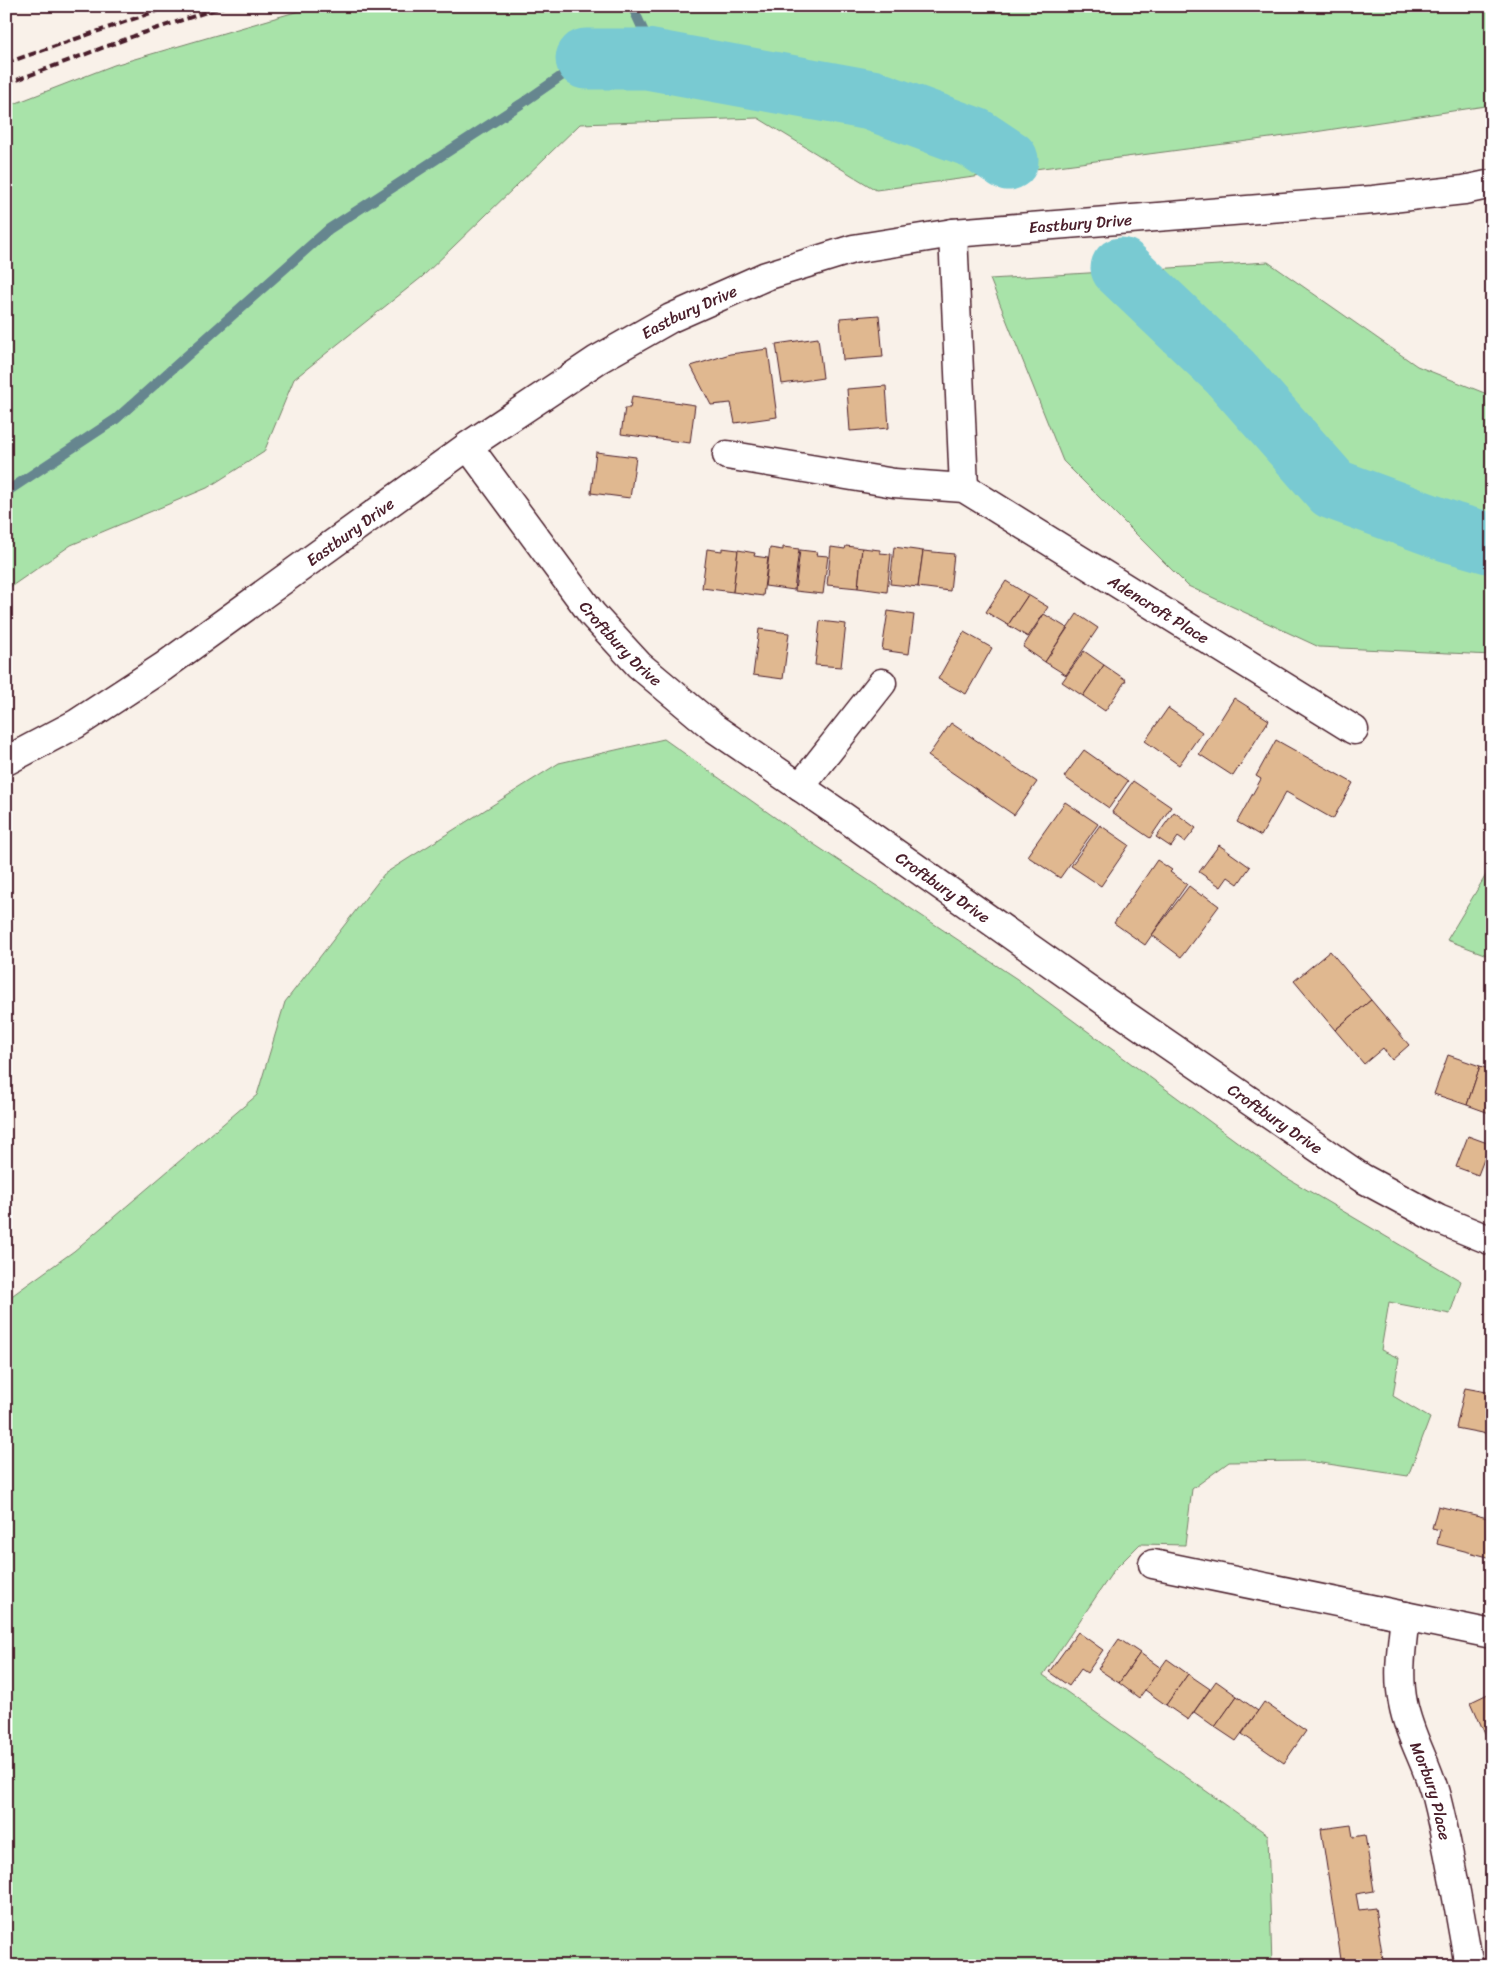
<svg xmlns="http://www.w3.org/2000/svg" width="1498" height="1972" viewBox="0 0 1498 1972" font-family="Sriracha,sans-serif">
	<style>
		.green { fill: #a8e3a9; stroke: #79816a }
		.lines { fill: none; stroke-linecap: round; stroke-linejoin: round }
		.stream { stroke: #66868f; stroke-width: 10 }
		.river { stroke: #79cad2; stroke-width: 61 }
		.building { fill: #e0b890; stroke: #4a1f2b }
		.minor-casing { stroke: #4a1f2b; stroke-width: 31 }
		.minor { stroke: #fff; stroke-width: 28 }
		.rail { stroke: #4a1f2b; stroke-width: 4; stroke-dasharray: 8 4; stroke-linecap: butt }
		.labels { text-anchor: middle; stroke-width: 4.5; stroke-linejoin: round; paint-order: stroke }
		.street-label { font-size: 16px; fill: #4a1f2b; stroke: #fff }
	</style>
	<rect width="100%" height="100%" fill="#f9f1e9"/>
	<filter id="ink" filterUnits="userSpaceOnUse"><feTurbulence type="fractalNoise" baseFrequency=".02" numOctaves="2"/><feDisplacementMap in="SourceGraphic" scale="10" xChannelSelector="R" yChannelSelector="G"/><feConvolveMatrix kernelMatrix="1 2 1 2 8 2 1 2 1" color-interpolation-filters="sRGB"/></filter>
	<g filter="url(#ink)">
		<g class="green">
			<path d="M316,6H1492V105L1308,133L876,190L758,118L580,124L422,277L294,379L264,452L207,488L71,545L6,590V107L114,65Z"/>
			<path d="M1268,262L1417,366L1492,396V655L1319,647L1188,586L1063,461L990,279Z"/>
			<path d="M664,739L797,833L1017,979L1282,1175L1461,1281L1450,1314L1389,1302L1381,1350L1399,1358L1393,1396L1430,1418L1408,1476L1308,1461L1229,1462L1192,1489L1185,1545L1140,1544L1114,1570L1043,1675L1268,1835L1272,1966H6V1300L74,1251L257,1095L285,1002L384,874L559,763Z"/>
			<path d="M1492,865V957L1447,940Z"/>
		</g>
		<g class="lines">
			<g class="stream">
				<path d="M632,6L652,49L663,62"/>
				<path d="M6,492L116,419L329,229L521,104L586,59"/>
			</g>
			<g class="river">
				<path d="M586,59H647L871,100L975,138L1008,160"/>
				<path d="M1121,268L1230,372L1333,489L1450,532L1492,544"/>
			</g>
		</g>
		<g class="building">
			<path d="M879,315L883,357L843,360L840,318Z"/>
			<path d="M818,338L823,378L782,384L776,344Z"/>
			<path d="M768,349L777,417L735,423L731,403L711,405L691,366L730,354Z"/>
			<path d="M886,386L889,428L850,431L847,389Z"/>
			<path d="M632,396L695,405L690,443L621,434L625,408H630Z"/>
			<path d="M596,452L636,457L630,498L591,493Z"/>
			<path d="M846,546L862,548L858,588L827,585L831,547L845,549Z"/>
			<path d="M783,547L799,549L794,590L765,586L770,548L783,550Z"/>
			<path d="M894,547L923,551L918,587L890,584Z"/>
			<path d="M722,548L738,550L733,592L702,588L707,549L722,551Z"/>
			<path d="M862,548L880,550V553L891,554L887,592L858,588Z"/>
			<path d="M738,550L755,553L754,556L768,558L763,596L733,592Z"/>
			<path d="M800,550L817,552L816,555L828,556L823,594L795,591Z"/>
			<path d="M923,551L954,554L950,591L918,587Z"/>
			<path d="M1006,581L1028,595L1008,625L986,612Z"/>
			<path d="M1028,595L1048,607L1028,637L1008,625Z"/>
			<path d="M888,611L914,615L909,654L882,650Z"/>
			<path d="M1044,614L1067,628L1045,662L1023,647Z"/>
			<path d="M1077,614L1098,628L1066,675L1045,662Z"/>
			<path d="M820,621L846,624L841,667L815,665Z"/>
			<path d="M759,629L789,633L783,679L753,675Z"/>
			<path d="M964,632L992,648L966,694L938,679Z"/>
			<path d="M1084,651L1104,665L1083,696L1062,682Z"/>
			<path d="M1104,665L1126,680L1105,711L1083,696Z"/>
			<path d="M1234,698L1269,720L1233,776L1199,754Z"/>
			<path d="M1168,708L1202,732L1179,765L1145,741Z"/>
			<path d="M951,723L1037,782L1014,815L928,756Z"/>
			<path d="M1276,740L1353,783L1333,819L1286,792L1261,836L1237,822L1261,779L1256,776Z"/>
			<path d="M1084,750L1128,781L1109,808L1064,777Z"/>
			<path d="M1133,781L1171,807L1150,838L1112,812Z"/>
			<path d="M1065,802L1098,824L1060,878L1027,856Z"/>
			<path d="M1174,812L1196,828L1185,842L1178,837L1171,847L1156,837Z"/>
			<path d="M1100,825L1129,845L1101,886L1071,866Z"/>
			<path d="M1219,845L1250,867L1238,884L1228,877L1221,887L1199,872Z"/>
			<path d="M1157,860L1172,870L1170,872L1187,884L1145,945L1114,923Z"/>
			<path d="M1189,886L1202,896L1203,894L1219,906L1181,957L1152,935Z"/>
			<path d="M1330,951L1371,1000L1335,1030L1294,981Z"/>
			<path d="M1371,1000L1409,1045L1392,1060L1383,1048L1364,1064L1335,1030Z"/>
			<path d="M1448,1055L1480,1066L1467,1105L1434,1094Z"/>
			<path d="M1480,1066L1492,1070V1114L1467,1105Z"/>
			<path d="M1468,1136L1490,1144L1478,1175L1456,1167Z"/>
			<path d="M1465,1388L1492,1393V1412L1487,1434L1456,1428Z"/>
			<path d="M1438,1506L1492,1519V1558L1437,1544L1440,1530L1432,1528Z"/>
			<path d="M1078,1632L1103,1650L1087,1673L1081,1669L1069,1686L1049,1672Z"/>
			<path d="M1119,1639L1140,1653L1119,1683L1098,1669Z"/>
			<path d="M1140,1653L1161,1668L1139,1698L1119,1683Z"/>
			<path d="M1167,1659L1188,1674L1166,1705L1145,1690Z"/>
			<path d="M1188,1674L1210,1689L1188,1720L1166,1705Z"/>
			<path d="M1216,1681L1237,1696L1215,1727L1194,1712Z"/>
			<path d="M1492,1692V1748H1491L1471,1702Z"/>
			<path d="M1237,1696L1258,1711L1236,1741L1215,1727Z"/>
			<path d="M1264,1702L1306,1731L1284,1763L1242,1734Z"/>
			<path d="M1351,1825L1353,1837L1365,1835L1374,1891L1356,1894L1359,1910L1375,1908L1384,1966H1342L1321,1829Z"/>
		</g>
		<g class="lines">
			<defs>
				<g id="minor">
					<path d="M953,233L964,488"/>
					<path id="s1" d="M468,446L592,614L639,665L714,728L844,817L1109,1004L1362,1178L1438,1219L1492,1241"/>
					<path id="s2" d="M727,455L894,483L964,488L1354,730"/>
					<path id="s3" d="M6,761L76,724L163,667L468,446L597,360L671,318L766,276L853,249L953,233L1373,200L1464,190L1492,184"/>
					<path d="M800,787L882,683"/>
					<path d="M1153,1564L1492,1634"/>
					<path id="s4" d="M1405,1616C1402,1645 1397,1674 1403,1703C1409,1736 1428,1765 1436,1797C1450,1852 1459,1909 1469,1966"/>
				</g>
			</defs>
			<use href="#minor" class="minor-casing"/>
			<use href="#minor" class="minor"/>
			<g class="rail">
				<path d="M6,63L171,6"/>
				<path d="M6,84L134,36L225,6"/>
			</g>
		</g>
	</g>
	<g class="labels">
		<g class="street-label">
			<text dy="6" stroke="none"><textPath href="#s3" startOffset="1224">Eastbury Drive</textPath></text>
			<text dy="6" stroke="none"><textPath href="#s3" startOffset="819">Eastbury Drive</textPath></text>
			<text dy="6" stroke="none"><textPath href="#s3" startOffset="414">Eastbury Drive</textPath></text>
			<text dy="6" stroke="none"><textPath href="#s2" startOffset="469">Adencroft Place</textPath></text>
			<text dy="6" stroke="none"><textPath href="#s1" startOffset="250">Croftbury Drive</textPath></text>
			<text dy="6" stroke="none"><textPath href="#s1" startOffset="655">Croftbury Drive</textPath></text>
			<text dy="6" stroke="none"><textPath href="#s1" startOffset="1060">Croftbury Drive</textPath></text>
			<text dy="6" stroke="none"><textPath href="#s4" startOffset="180">Morbury Place</textPath></text>
		</g>
	</g>
	<rect width="1498" height="1972" fill="none" stroke="#fff" stroke-width="25"/>
	<rect x="12" y="12" width="1473" height="1947" fill="none" stroke="#4a1f2b" stroke-width="2" filter="url(#ink)"/>
</svg>
